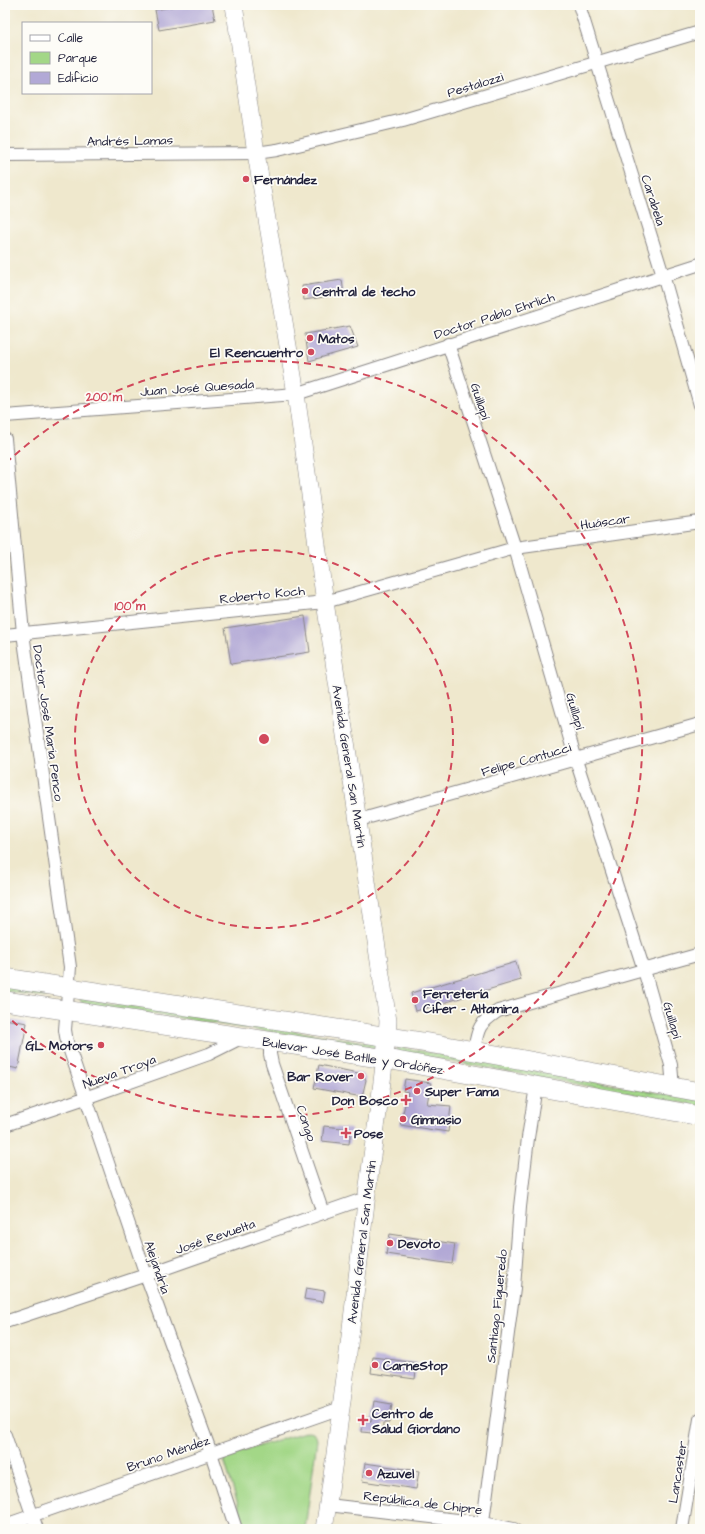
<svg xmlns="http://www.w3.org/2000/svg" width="705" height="1534" viewBox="0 0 705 1534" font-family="'Architects Daughter',sans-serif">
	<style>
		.green { fill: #a3d787; stroke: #627c61 }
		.building { fill: #b2a9d6 }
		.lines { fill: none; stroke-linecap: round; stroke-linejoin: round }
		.minor-casing { stroke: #888584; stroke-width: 14 }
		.secondary-casing { stroke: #888584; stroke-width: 18 }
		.primary-casing { stroke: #888584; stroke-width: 20 }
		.minor { stroke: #fff; stroke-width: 12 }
		.secondary { stroke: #fff; stroke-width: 17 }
		.primary { stroke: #fff; stroke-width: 19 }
		.ring { fill: none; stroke: #d1495b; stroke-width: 2; stroke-dasharray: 7 5 }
		.poi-dot { fill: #d1495b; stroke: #fdfcf7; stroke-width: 1.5 }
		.labels { text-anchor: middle; stroke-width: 3.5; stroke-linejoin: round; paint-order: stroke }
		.street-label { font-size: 13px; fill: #22223b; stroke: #fdfcf7 }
		.poi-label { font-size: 13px; font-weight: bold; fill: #22223b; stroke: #fdfcf7; text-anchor: start }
		.centre { fill: #d1495b; stroke: #fdfcf7; stroke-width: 2 }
		.ring-label { font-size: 12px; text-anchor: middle; font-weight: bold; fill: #d1495b; stroke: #fdfcf7; stroke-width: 3.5; stroke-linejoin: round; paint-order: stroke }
	</style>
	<rect width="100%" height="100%" fill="#fdfcf7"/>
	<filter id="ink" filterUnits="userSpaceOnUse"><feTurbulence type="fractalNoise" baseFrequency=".025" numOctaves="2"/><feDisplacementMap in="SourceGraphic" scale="8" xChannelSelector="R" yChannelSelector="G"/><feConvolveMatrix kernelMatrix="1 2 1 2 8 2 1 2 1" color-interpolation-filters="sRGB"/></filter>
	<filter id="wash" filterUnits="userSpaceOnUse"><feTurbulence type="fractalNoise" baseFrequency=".012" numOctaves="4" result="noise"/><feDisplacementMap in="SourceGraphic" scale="16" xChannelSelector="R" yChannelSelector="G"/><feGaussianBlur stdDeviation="0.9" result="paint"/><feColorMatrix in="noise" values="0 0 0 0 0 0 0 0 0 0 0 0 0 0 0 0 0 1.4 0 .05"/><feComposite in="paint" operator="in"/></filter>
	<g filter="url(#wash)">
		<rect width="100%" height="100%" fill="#efe8cd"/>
		<g class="green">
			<path d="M5,985L47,993V995L45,997L5,991Z"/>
			<path d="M81,998L377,1044V1046L374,1048L82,1003L80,1000Z"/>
			<path d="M397,1047H399L700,1100V1106L398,1052L396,1051Z"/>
			<path d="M308,1431L313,1432L316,1436L317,1440L305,1529H246L223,1457Z"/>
		</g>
		<g id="blocks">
			<g class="building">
				<path d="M181,5H212L215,20L159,30L155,10Z"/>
				<path d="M342,280L344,294L304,300L302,286Z"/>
				<path d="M350,326L358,347L309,361L305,334Z"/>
				<path d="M305,616L310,652L231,664L225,628Z"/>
				<path d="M516,962L521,980L416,1011L411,993Z"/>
				<path d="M5,1019L27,1023L18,1069L5,1066Z"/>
				<path d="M319,1065L363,1074L366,1080L362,1097L314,1088Z"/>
				<path d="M405,1079L431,1083L427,1104L451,1106L448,1132L400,1125L408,1092L403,1091Z"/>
				<path d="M324,1126L351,1129L349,1144L322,1141Z"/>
				<path d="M390,1234L455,1244L452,1264L386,1254Z"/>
				<path d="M306,1288L325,1291L323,1302L304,1299Z"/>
				<path d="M373,1357L417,1363L415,1379L371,1373Z"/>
				<path d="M374,1401L392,1404L389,1423H383L382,1434L362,1432L363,1420L371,1421Z"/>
				<path d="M365,1463L419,1471L416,1489L362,1481Z"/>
			</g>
		</g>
	</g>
	<g filter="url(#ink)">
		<use href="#blocks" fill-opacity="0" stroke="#888584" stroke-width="1"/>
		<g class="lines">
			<defs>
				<g id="minor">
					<path d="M579,5L663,275L700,405"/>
					<path d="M5,155L256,153L277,150L403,120L700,32"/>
					<path d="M448,344L515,548L576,760L644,970L671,1065L673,1087"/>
					<path d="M5,416L296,394L700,264"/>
					<path d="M5,439L23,633L70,967L65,1030L67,1042L146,1275L211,1453L236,1529"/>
					<path d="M5,635L325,602L515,548L700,522"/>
					<path d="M359,820L700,724"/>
					<path d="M270,1042V1054L272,1064L323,1213"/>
					<path d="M474,1050C478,1027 479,1024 498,1011L700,954"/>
					<path d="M5,1125L85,1098L209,1054L241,1038"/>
					<path d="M5,1322L146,1275L366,1198"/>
					<path d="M5,1435L37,1529"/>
					<path d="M328,1505L483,1523L514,1529"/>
					<path d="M5,1525L341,1408"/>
					<path d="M482,1529L514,1288L520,1207L528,1138L536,1086"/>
					<path d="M682,1529L700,1419"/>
				</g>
				<path id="secondary" d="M234,5L256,153L296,394L325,602L388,1021C384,1085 372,1147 365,1211C352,1317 341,1423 324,1529"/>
				<g id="primary">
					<path d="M5,978L441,1045L700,1092"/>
					<path d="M5,1001L386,1059L700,1116"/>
				</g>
			</defs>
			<use href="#minor" class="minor-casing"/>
			<use href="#secondary" class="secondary-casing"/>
			<use href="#primary" class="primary-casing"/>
			<use href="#minor" class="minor"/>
			<use href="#secondary" class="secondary"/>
			<use href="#primary" class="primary"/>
		</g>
	</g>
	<g class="ring">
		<circle cx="264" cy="739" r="189"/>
		<path d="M6 463A378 378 0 1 1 6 1015"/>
	</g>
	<g class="poi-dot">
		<circle cx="246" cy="179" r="4"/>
		<circle cx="305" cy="291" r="4"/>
		<circle cx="310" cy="338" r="4"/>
		<circle cx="311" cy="352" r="4"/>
		<circle cx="415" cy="1000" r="4"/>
		<circle cx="101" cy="1045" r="4"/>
		<circle cx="361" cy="1076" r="4"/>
		<circle cx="417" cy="1091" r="4"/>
		<path d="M404 1094h4v4h4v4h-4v4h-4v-4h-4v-4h4z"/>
		<circle cx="403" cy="1119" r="4"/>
		<path d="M344 1127h4v4h4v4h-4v4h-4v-4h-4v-4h4z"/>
		<circle cx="390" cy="1243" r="4"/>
		<circle cx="375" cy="1365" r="4"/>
		<path d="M361 1414h4v4h4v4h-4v4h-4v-4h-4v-4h4z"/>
		<circle cx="369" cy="1473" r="4"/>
	</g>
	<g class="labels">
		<g class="street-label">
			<text transform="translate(475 84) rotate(-17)" y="5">Pestalozzi</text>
			<text transform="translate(130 140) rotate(-1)" y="5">Andrés Lamas</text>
			<text transform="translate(654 200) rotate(72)" y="5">Carabela</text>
			<text transform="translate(494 315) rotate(-18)" y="5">Doctor Pablo Ehrlich</text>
			<text transform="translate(197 387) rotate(-4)" y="5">Juan José Quesada</text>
			<text transform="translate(481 401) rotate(72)" y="5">Guillapí</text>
			<text transform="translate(605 521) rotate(-8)" y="5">Huáscar</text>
			<text transform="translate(262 594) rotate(-6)" y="5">Roberto Koch</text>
			<text transform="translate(576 711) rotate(74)" y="5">Guillapí</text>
			<text transform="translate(49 723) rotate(82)" y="5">Doctor José María Penco</text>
			<text transform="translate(526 759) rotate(-16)" y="5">Felipe Contucci</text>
			<text transform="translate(350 766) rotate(81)" y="5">Avenida General San Martín</text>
			<text transform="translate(673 1020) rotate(74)" y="5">Guillapí</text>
			<text transform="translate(353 1055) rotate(9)" y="5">Bulevar José Batlle y Ordóñez</text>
			<text transform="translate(119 1071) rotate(-20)" y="5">Nueva Troya</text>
			<text transform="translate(307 1123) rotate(71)" y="5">Congo</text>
			<text transform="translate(215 1236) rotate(-19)" y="5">José Revuelta</text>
			<text transform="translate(361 1242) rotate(-83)" y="5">Avenida General San Martín</text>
			<text transform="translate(158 1267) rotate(71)" y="5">Alejandría</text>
			<text transform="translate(496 1306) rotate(-84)" y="5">Santiago Figueredo</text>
			<text transform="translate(168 1453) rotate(-19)" y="5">Bruno Méndez</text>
			<text transform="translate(677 1472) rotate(-81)" y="5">Lancaster</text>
			<text transform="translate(423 1502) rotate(7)" y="5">República de Chipre</text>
		</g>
		<g class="poi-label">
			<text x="254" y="184">Fernández</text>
			<text x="313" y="296">Central de techo</text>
			<text x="318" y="343">Matos</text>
			<text x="303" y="357" text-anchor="end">El Reencuentro</text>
			<text x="423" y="998">Ferretería<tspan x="423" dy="15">Cifer - Altamira</tspan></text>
			<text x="93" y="1050" text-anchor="end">GL Motors</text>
			<text x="353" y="1081" text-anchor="end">Bar Rover</text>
			<text x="425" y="1096">Super Fama</text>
			<text x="398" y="1105" text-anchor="end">Don Bosco</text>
			<text x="411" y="1124">Gimnasio</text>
			<text x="354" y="1138">Pose</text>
			<text x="398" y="1248">Devoto</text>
			<text x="383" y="1370">CarneStop</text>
			<text x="372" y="1418">Centro de<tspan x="372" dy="15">Salud Giordano</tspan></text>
			<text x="377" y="1478">Azuvel</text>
		</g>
	</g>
	<circle cx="264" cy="739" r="6" class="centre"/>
	<g class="ring-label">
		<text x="104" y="401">200 m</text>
		<text x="130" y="610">100 m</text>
	</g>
	<rect width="705" height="1534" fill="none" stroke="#fdfcf7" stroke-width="20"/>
	<rect x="22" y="22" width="130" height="72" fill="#fdfcf7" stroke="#a5a5ac"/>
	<rect x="30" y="35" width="20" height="6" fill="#ffffff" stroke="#a5a5ac"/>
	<text x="58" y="42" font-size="12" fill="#22223b">Calle</text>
	<rect x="30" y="52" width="20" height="12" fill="#a3d787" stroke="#a5a5ac"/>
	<text x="58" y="62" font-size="12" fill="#22223b">Parque</text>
	<rect x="30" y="72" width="20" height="12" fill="#b2a9d6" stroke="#a5a5ac"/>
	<text x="58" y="82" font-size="12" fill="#22223b">Edificio</text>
</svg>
